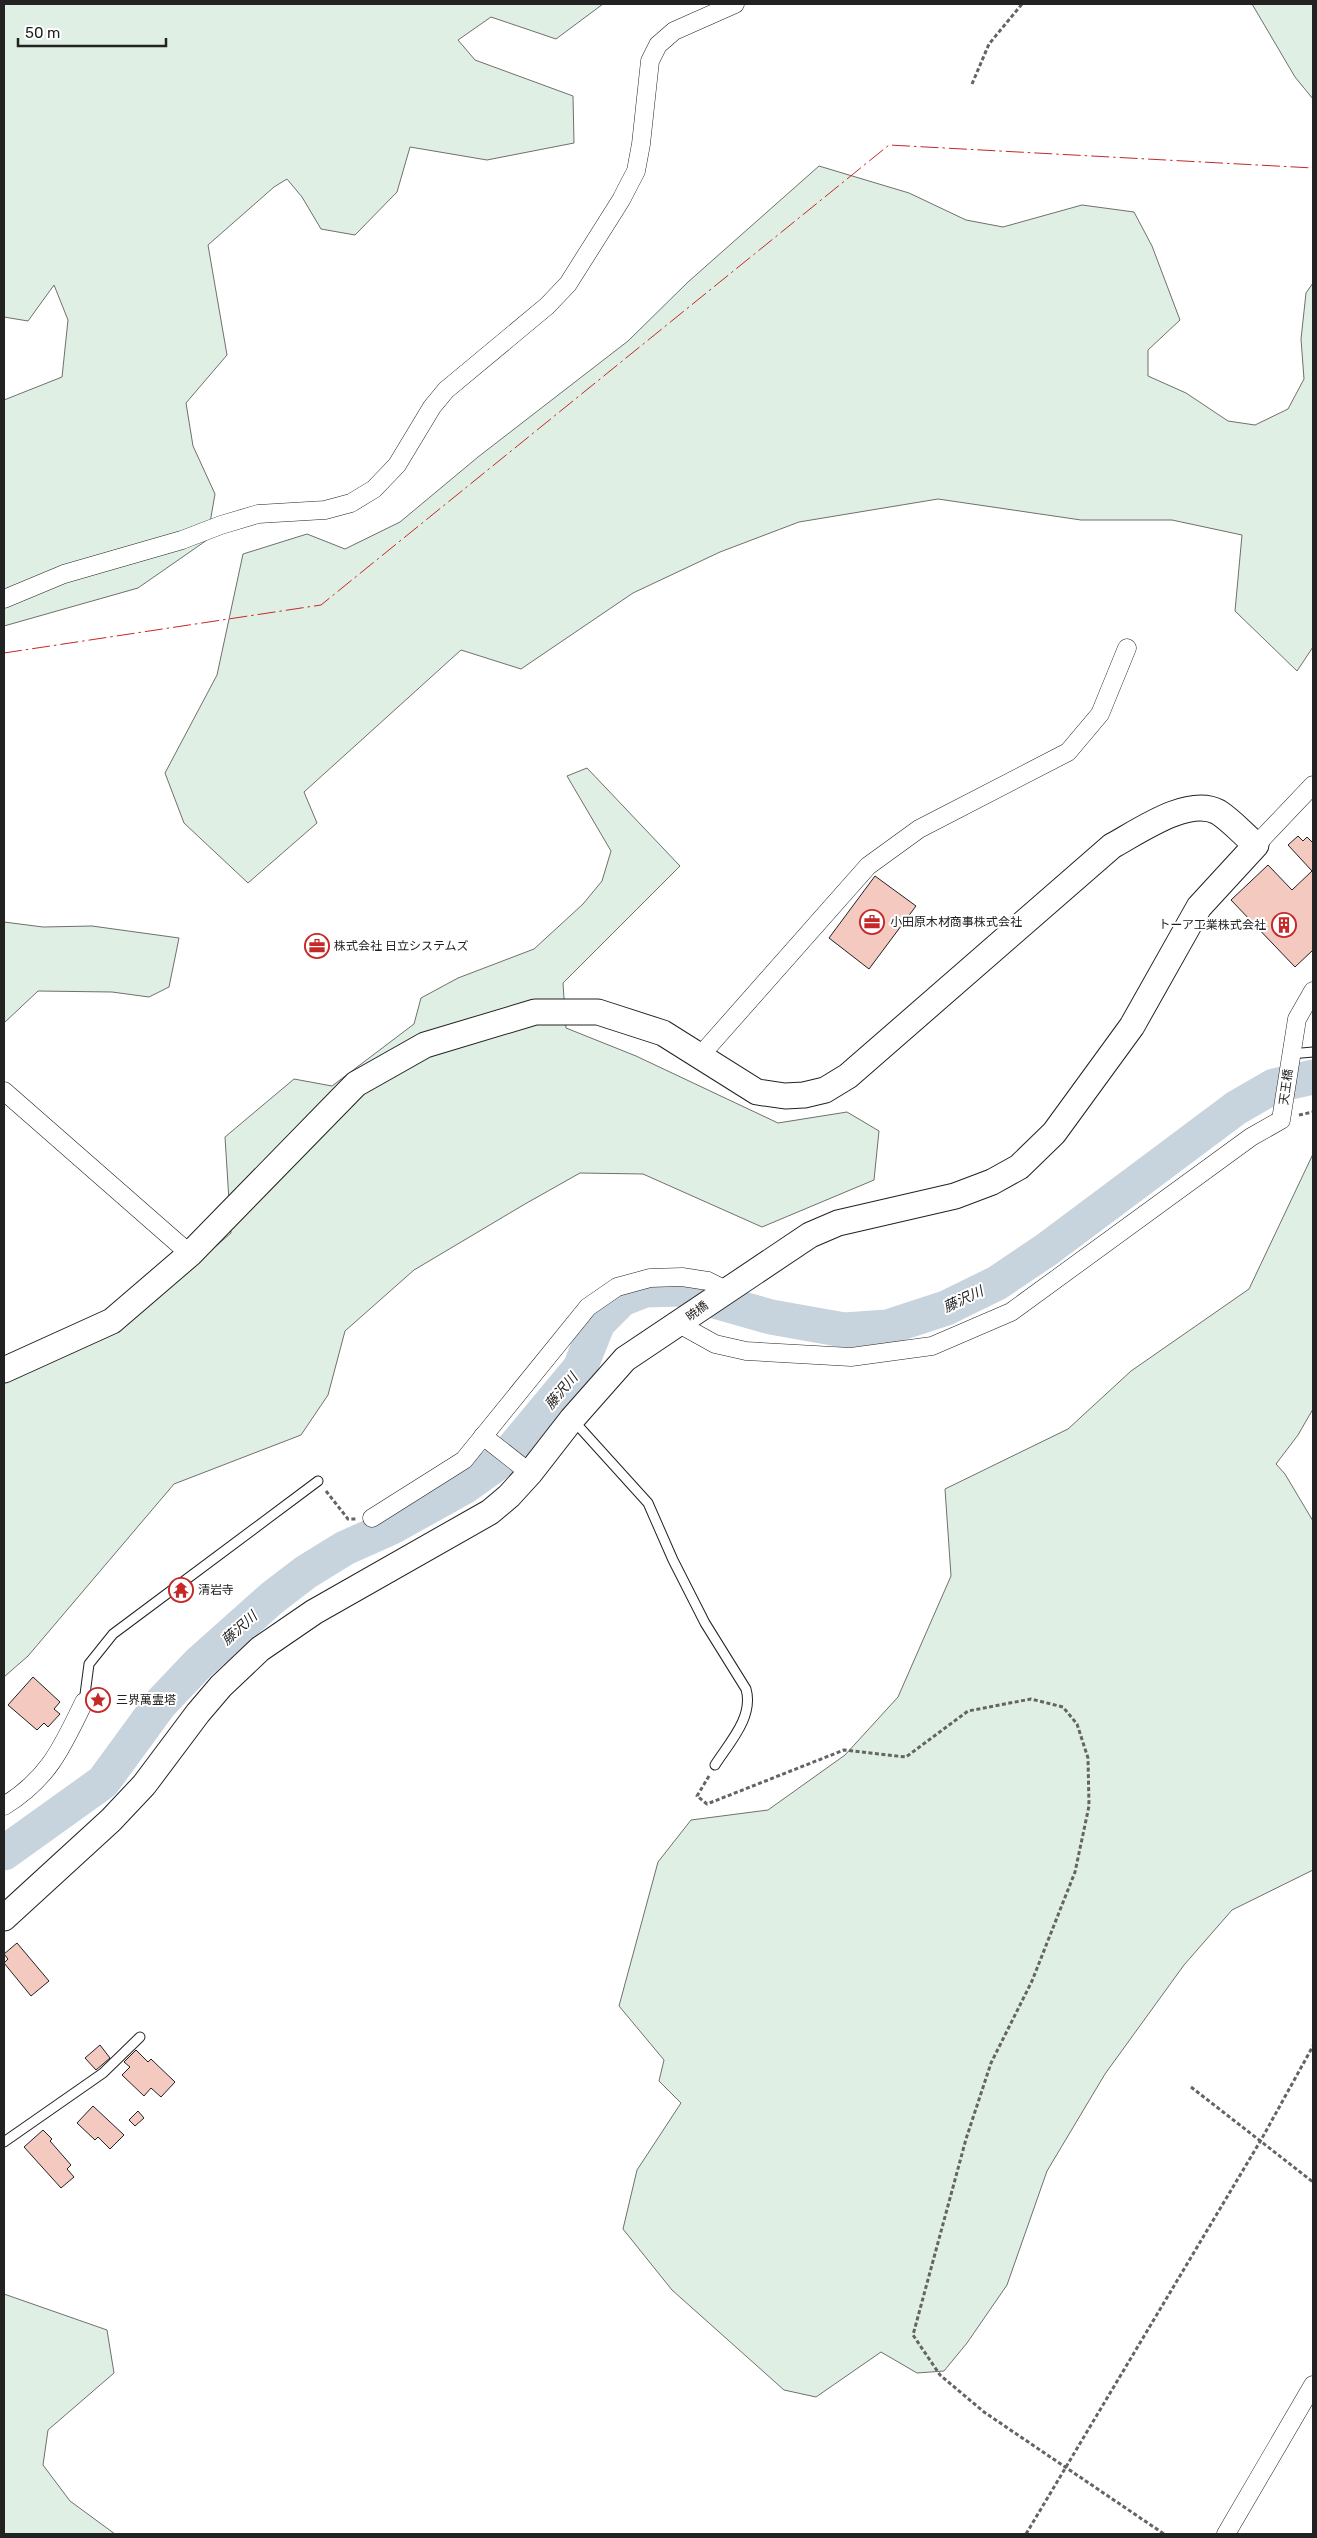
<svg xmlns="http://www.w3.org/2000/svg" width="1317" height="2538" viewBox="0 0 1317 2538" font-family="Rubik,'Noto Sans JP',sans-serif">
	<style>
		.green { fill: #e0efe3; stroke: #6f6f6f }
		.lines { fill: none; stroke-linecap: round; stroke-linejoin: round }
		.river { stroke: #c7d3dd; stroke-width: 35 }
		.building { fill: #f3c9c0; stroke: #222 }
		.lane-casing { stroke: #222; stroke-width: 11 }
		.street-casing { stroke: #222; stroke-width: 19 }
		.secondary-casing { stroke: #222; stroke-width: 27 }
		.path { stroke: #646464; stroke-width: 3; stroke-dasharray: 4 2.5; stroke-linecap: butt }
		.lane { stroke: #fff; stroke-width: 9 }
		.street { stroke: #fff; stroke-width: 18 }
		.secondary { stroke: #fff; stroke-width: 25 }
		.power { stroke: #c62828; stroke-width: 1; stroke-dasharray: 18 4 2.5 4; stroke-linecap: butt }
		.labels { text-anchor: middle; stroke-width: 4; stroke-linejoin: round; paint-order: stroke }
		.poi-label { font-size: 12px; fill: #222; stroke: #fff; text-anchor: start }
		.street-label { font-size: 12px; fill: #222; stroke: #fff }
		.water-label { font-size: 14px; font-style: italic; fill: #222; stroke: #fff }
	</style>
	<rect width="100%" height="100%" fill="#fff"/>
	<g class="green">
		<path d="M4,4H603L556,39L491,17L458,40L475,60L573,96L574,143L487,160L410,147L397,192L355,235L321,229L302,197L287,179L274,187L208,245L227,355L186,403L193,446L215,494L207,540L138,588L4,626V400L62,377L68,320L54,285L28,321L4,317Z"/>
		<path d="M1252,4H1313V99L1295,77Z"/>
		<path d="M819,166L909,193L966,220L1003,227L1082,205L1134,212L1152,246L1180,320L1148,350V376L1186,393L1228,421L1255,425L1288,409L1304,379L1301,339L1306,293L1313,283V647L1297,671L1235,611L1242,535L1172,520H1081L938,499L799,522L720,552L633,593L521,669L461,650L304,792L317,823L248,883L184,823L165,773L217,675L243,554L307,534L345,549L400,522L478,457L628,341L688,282Z"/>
		<path d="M587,768L680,866L563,983L566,1028L636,1056L778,1123L847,1112L879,1131L874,1180L762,1227L643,1174L580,1173L525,1204L414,1270L345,1331L328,1395L301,1435L174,1484L28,1656L4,1677V1382L137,1315L231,1233L225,1137L294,1079L332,1086L414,1024L421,998L458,978L534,949L583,904L602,881L611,851L567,776Z"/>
		<path d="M4,922L43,927L92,926L179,938L169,987L149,997L112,992L38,991L4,1023Z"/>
		<path d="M1313,1154V1409L1298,1435L1276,1464L1285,1474L1313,1521V1870L1232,1910L1184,1965L1105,2074L1047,2171L1007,2285L967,2343L944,2371L917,2373L881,2352L816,2397L784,2390L672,2290L623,2229L637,2170L681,2103L659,2081L664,2060L619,2006L658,1862L691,1820L768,1810L845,1755L898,1697L951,1576L945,1489L1068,1429L1131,1371L1249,1289Z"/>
		<path d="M4,2294L107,2330L114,2373L48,2430L43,2465L70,2501L115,2534H4Z"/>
	</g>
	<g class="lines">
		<path class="river" d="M4,1853L103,1782L160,1704L199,1663L272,1598L306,1572L345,1548L392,1527L464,1487L506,1457L580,1368L598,1323L622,1299L645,1290L682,1289L707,1299L771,1317L844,1330L888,1327L946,1308L997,1283L1046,1250L1236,1108L1274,1086L1313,1077"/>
	</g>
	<g class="building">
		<path d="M1298,836L1303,841L1307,837L1313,843V950L1295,967L1231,900L1268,865L1292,890L1312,871L1288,845Z"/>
		<path d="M875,876L916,906L869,969L829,938Z"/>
		<path d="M33,1677L60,1702L54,1709L60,1714L48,1727L44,1723L37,1730L8,1705Z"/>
		<path d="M17,1943L49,1981L31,1996L4,1963L8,1959L4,1954Z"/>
		<path d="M100,2045L110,2058L96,2070L85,2058Z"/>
		<path d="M136,2050L148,2062L151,2059L175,2082L161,2097L151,2088L144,2096L122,2075L130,2067L124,2062Z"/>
		<path d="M93,2106L124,2135L110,2149L98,2137L95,2140L77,2123Z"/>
		<path d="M138,2111L144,2118L135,2126L129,2120Z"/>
		<path d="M43,2130L52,2139L50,2141L71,2165L67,2169L74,2177L61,2188L24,2147Z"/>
	</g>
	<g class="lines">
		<defs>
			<g id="lane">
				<path d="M1290,1054L1313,1052"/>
				<path d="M572,1419L648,1503L673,1560L705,1623L746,1689C754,1717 729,1743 715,1765"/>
				<path d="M84,1702L89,1664L113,1634L318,1481"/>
				<path d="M4,2142L103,2073L140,2037"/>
			</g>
			<g id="street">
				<path d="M4,599L64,574L182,540L221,525L258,514L325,510L351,503L374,489L397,465L432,407L446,390L547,306L568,284L621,200L636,171L641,144L650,61L658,45L674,31L735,4"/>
				<path d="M1256,845L1313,785"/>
				<path d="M700,1056L868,866L919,829L1068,752L1100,714L1127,648"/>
				<path d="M4,1091L190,1254"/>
				<path d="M679,1324L715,1344L746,1351L851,1357L932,1346L1011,1312L1251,1137L1281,1120L1297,1019L1313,991"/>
				<path d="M483,1436L530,1473"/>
				<path d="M372,1518L464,1460L588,1307L617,1287L650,1278L682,1277L708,1281L726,1290"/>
				<path d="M4,1806C48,1779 62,1748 84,1702"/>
				<path d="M1226,2534L1313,2385"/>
			</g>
			<path id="secondary" d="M4,1370L112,1321L190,1254L356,1084L425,1045L535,1012H598L663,1033L757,1092L785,1096L804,1095L825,1090L848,1076L1112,846C1138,832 1188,796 1218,812C1231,820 1244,835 1256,845L1199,907L1132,1026L1054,1133L1019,1167L992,1182L955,1196L838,1223L810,1235L625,1359L572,1419L530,1473L509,1496L490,1512L314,1612L260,1649L221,1686L198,1713L144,1785L111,1820L4,1918"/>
		</defs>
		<use href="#lane" class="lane-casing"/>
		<use href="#street" class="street-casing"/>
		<use href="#secondary" class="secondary-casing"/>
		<g class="path">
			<path d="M972,84L989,44L1022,4"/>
			<path d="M1299,1115L1313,1112"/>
			<path d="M326,1491L348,1519H356"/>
			<path d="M709,1776L697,1796L707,1804L844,1750L906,1757L968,1711L1031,1699L1063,1707L1077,1724L1088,1758L1089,1806L1075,1872L1032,1981L991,2063L966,2139L913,2335L940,2375L984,2412L1164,2534"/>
			<path d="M1191,2087L1313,2182"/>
			<path d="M1026,2534L1261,2140L1313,2046"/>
		</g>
		<use href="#lane" class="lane"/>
		<use href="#street" class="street"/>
		<use href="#secondary" class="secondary"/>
		<path class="power" d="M4,653L321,605L889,145L1313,168"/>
	</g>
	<defs>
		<symbol id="office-ring" viewBox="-11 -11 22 22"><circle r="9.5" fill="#fff" stroke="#c62828" stroke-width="1.5"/><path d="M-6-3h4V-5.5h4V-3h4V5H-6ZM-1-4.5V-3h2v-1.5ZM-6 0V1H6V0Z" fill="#c62828"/></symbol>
		<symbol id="building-ring" viewBox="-11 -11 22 22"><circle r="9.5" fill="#fff" stroke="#c62828" stroke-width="1.5"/><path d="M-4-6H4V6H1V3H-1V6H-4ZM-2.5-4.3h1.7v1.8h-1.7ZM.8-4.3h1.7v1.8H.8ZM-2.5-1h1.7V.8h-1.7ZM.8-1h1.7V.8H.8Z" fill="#c62828"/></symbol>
		<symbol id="temple-ring" viewBox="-11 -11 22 22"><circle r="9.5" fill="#fff" stroke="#c62828" stroke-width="1.5"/><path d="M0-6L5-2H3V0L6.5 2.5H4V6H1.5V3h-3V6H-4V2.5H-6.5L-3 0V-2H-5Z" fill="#c62828"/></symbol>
		<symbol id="sight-ring" viewBox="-11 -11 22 22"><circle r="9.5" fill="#fff" stroke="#c62828" stroke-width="1.5"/><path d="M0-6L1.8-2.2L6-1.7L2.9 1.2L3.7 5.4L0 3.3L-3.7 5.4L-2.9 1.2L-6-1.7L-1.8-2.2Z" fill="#c62828"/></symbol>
	</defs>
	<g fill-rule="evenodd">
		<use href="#office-ring" x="858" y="908" width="28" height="28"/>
		<use href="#building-ring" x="1270" y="911" width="28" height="28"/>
		<use href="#office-ring" x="303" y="932" width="28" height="28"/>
		<use href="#temple-ring" x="167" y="1576" width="28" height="28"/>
		<use href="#sight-ring" x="84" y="1686" width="28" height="28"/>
	</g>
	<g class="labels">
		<g class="poi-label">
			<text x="890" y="926">小田原木材商事株式会社</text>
			<text x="1266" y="929" text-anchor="end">トーア工業株式会社</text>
			<text x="334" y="950">株式会社 日立システムズ</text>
			<text x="198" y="1594">清岩寺</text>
			<text x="116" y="1704">三界萬霊塔</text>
		</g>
		<g class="street-label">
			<text transform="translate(1286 1087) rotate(-82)" y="4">天王橋</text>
			<text transform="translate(697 1311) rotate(-36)" y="4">暁橋</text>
		</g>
		<g class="water-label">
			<text transform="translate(963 1299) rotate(-25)" y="5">藤沢川</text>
			<text transform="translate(561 1391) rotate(-50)" y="5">藤沢川</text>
			<text transform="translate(239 1628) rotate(-42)" y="5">藤沢川</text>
		</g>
	</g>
	<rect width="1317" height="2538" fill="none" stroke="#222222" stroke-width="10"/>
	<path d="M18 38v8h148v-8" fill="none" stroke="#222222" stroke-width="2.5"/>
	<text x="25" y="38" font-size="15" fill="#222222" stroke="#ffffff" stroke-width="4" paint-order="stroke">50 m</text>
</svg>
